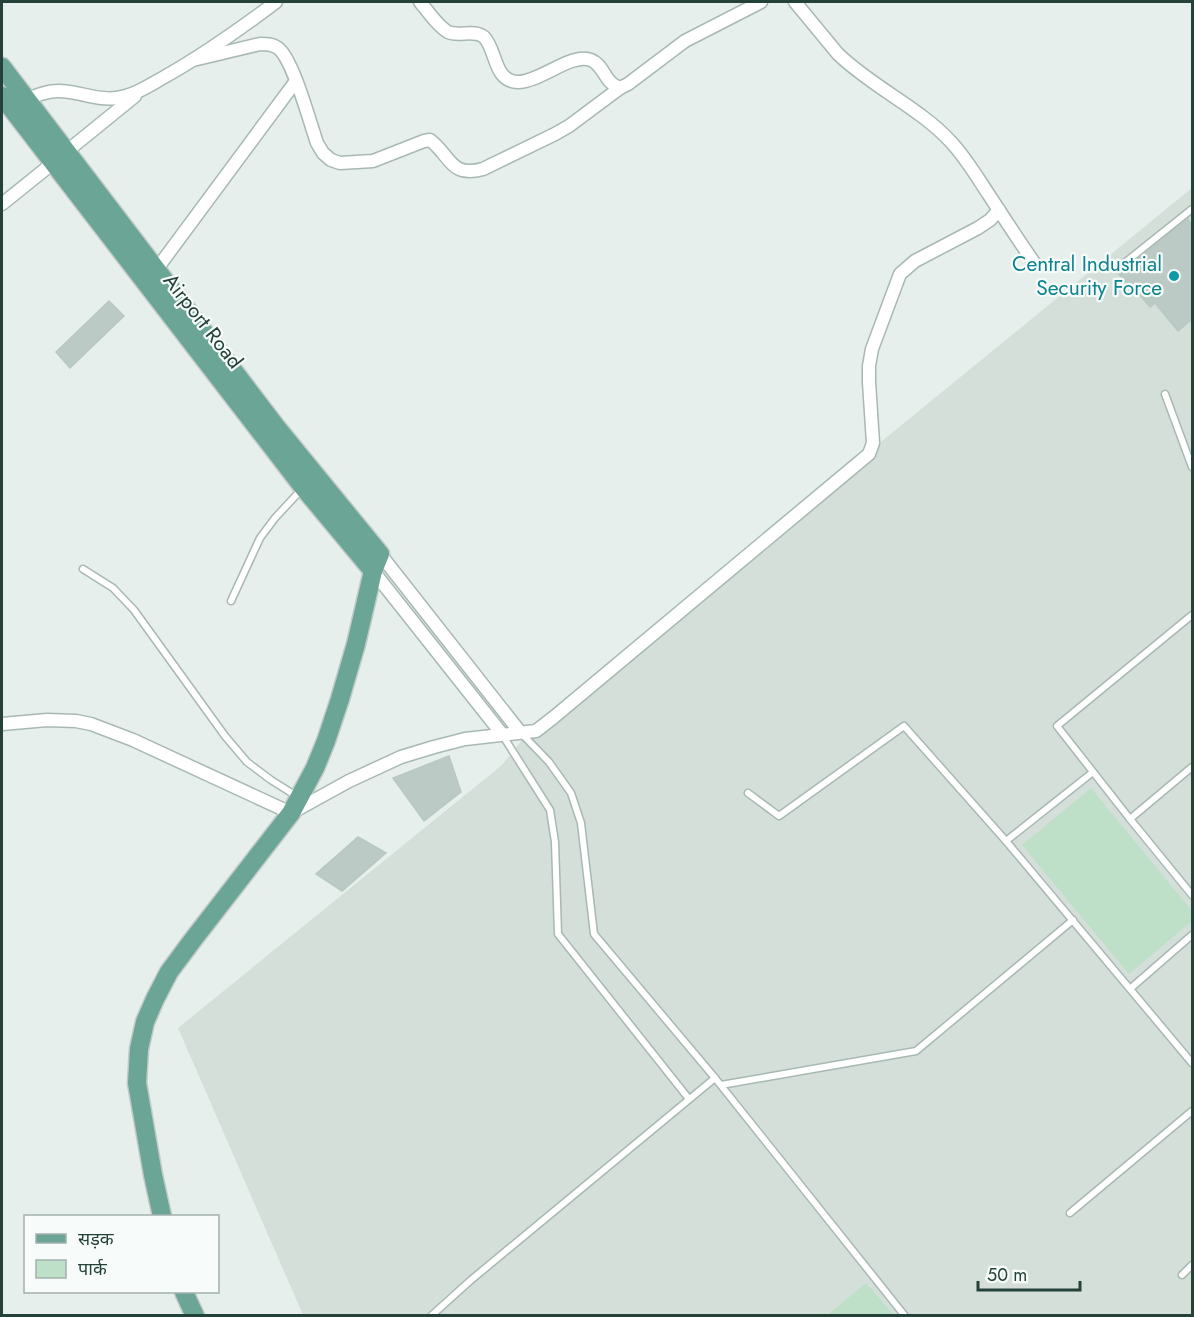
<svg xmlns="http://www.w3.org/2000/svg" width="1194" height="1317" viewBox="0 0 1194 1317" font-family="Jost,'Noto Sans Devanagari',sans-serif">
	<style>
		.built { fill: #d4dfda }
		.green { fill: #bfe0c8 }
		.building { fill: #bbcac4; stroke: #b8c9c2; stroke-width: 1.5 }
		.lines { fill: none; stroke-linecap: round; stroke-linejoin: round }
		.service-casing { stroke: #a8b8b2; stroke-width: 9 }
		.minor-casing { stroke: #a8b8b2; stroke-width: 15 }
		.primary-casing { stroke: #c2cac8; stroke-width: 21 }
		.service { stroke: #fff; stroke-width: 6 }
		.minor { stroke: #fff; stroke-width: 12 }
		.primary { stroke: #6aa596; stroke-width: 18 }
		.culture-dot { fill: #0f9aa8; stroke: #f7fbf9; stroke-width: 2 }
		.labels { text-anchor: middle; stroke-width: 4.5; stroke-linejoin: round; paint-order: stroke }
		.culture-label { font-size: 21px; fill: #0d838f; stroke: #f7fbf9; text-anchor: end }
		.street-label { font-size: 21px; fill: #24423a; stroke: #f7fbf9 }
	</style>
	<rect width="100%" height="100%" fill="#e6efeb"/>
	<path class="built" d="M1192,188V1315H303L178,1028L502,765L534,725Z"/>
	<g class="green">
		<path d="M1091,788L1192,911V921L1129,974L1022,845Z"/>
		<path d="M866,1283L894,1315H831L830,1313Z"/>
	</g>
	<g class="building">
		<path d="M1188,219L1192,225V319L1178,331L1155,303L1150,307L1133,287L1131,289L1119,274Z"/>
		<path d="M109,301L124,316L70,368L56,352Z"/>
		<path d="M449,756L461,792L424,821L393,778Z"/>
		<path d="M358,837L386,853L342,891L316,874Z"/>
	</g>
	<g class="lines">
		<defs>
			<g id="service">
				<path d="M1117,269L1192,209"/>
				<path d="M1165,394L1192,467"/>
				<path d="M83,569L113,588L134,610L225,736L247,762L271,780L298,797"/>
				<path d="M231,601L260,538L275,518L301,490"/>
				<path d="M1192,615L1057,726L1130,819L1192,767"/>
				<path d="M521,733L549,762L571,793L581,823L594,934L715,1078L905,1316"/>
				<path d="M503,736L550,810L555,842L558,934L689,1099"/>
				<path d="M748,793L779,816L904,726L1006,841L1093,772"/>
				<path d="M1130,819L1192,895"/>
				<path d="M1006,841L1192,1063"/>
				<path d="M1131,988L1192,935"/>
				<path d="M721,1085L916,1051L1073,920"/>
				<path d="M1070,1213L1192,1111"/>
				<path d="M1182,1275L1192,1265"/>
				<path d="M431,1316L471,1280L715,1078"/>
			</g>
			<g id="minor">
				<path d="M420,2C428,11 437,26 448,32C459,37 474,29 484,37C497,50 493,81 518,82C540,82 572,52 591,60C605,66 604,83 620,88L628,84L685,41L761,2"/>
				<path d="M795,2L838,54C872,87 920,108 951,142C966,158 977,177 989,195C1004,218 1019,241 1035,264"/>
				<path d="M193,60L260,44C267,44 272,44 278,48C293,59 310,123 317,143L323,153L331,160L340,163L373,161L424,141L430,140C451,156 450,178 483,169L555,134L569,126L620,88"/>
				<path d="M22,102C32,97 46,91 57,91C77,90 95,101 116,98C134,96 150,85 166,76C205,54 240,29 276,2"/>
				<path d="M66,152L135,96"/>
				<path d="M2,204L53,163"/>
				<path d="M156,270L296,81"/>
				<path d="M380,554L520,732"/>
				<path d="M373,571L502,734"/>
				<path d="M2,724L47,720L76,721L91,724L133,740L291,813L349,781L401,757L434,747L465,739L536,731L554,717L869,454L873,443L869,382V366L872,349L900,274L915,261L978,228L990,220L999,210"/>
			</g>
			<g id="primary">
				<path d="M2,67L277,428L380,554L373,571L356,644L340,699L326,741L315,768L291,813L192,941L169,972L155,999L145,1022L139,1049L137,1083L153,1175L162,1216"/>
				<path d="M2,96L303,487L373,571"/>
				<path d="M184,1292L195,1316"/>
			</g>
		</defs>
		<use href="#service" class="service-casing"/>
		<use href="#minor" class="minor-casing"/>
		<use href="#primary" class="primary-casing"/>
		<use href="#service" class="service"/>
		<use href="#minor" class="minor"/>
		<use href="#primary" class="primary"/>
	</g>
	<circle class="culture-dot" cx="1174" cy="276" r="6"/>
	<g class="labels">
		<g class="culture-label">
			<text x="1162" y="271">Central Industrial<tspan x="1162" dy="24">Security Force</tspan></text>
		</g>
		<g class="street-label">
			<text transform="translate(203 321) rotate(52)" y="7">Airport Road</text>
		</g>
	</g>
	<rect width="1194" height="1317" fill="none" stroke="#24423a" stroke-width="6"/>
	<rect x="24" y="1215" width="195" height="78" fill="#f7fbf9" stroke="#a3b1ad" stroke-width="1.5"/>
	<rect x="36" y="1234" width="30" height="9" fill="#6aa596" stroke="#a3b1ad" stroke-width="1.5"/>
	<text x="78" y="1245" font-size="18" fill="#24423a">सड़क</text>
	<rect x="36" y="1260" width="30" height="18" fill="#bfe0c8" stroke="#a3b1ad" stroke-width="1.5"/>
	<text x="78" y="1275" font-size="18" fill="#24423a">पार्क</text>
	<path d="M978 1281v9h102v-9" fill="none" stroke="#24423a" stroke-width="3"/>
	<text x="987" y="1281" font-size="18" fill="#24423a" stroke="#f7fbf9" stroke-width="4.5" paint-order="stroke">50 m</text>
</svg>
